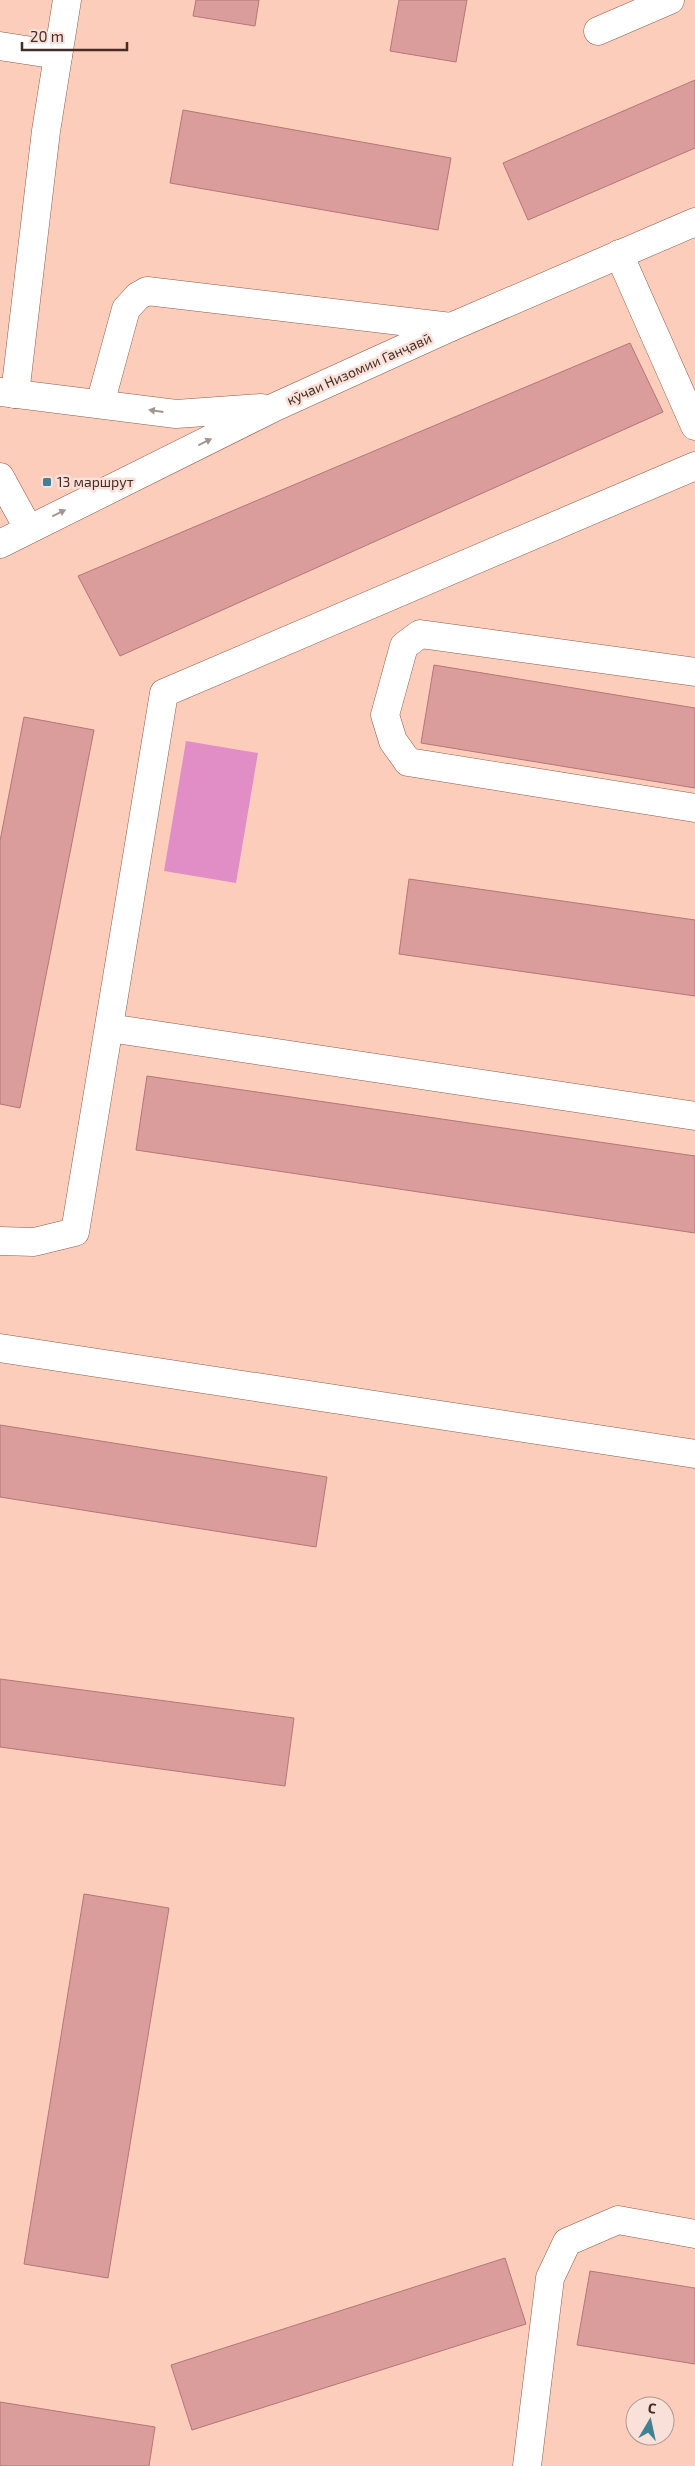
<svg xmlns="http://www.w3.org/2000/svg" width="695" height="2466" viewBox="0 0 695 2466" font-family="'Exo 2',sans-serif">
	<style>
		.green { fill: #e28ec6 }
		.building { fill: #db9d9c; stroke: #b27777 }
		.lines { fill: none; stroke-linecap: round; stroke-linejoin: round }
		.minor-casing { stroke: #8e5a48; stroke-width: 29 }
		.minor { stroke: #fff; stroke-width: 28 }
		.oneway { fill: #a29692 }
		.poi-dot { fill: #408194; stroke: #f9e0d8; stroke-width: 2 }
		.labels { text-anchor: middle; stroke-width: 5; stroke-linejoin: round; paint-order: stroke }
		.street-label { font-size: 14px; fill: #442d25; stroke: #f9e0d8 }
		.poi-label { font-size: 14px; fill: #442d25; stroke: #f9e0d8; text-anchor: start }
	</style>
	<rect width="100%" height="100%" fill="#fdcdbc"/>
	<path class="green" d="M186,741L258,753L236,883L164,871Z"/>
	<g class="building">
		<path d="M196,0H259L255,26L193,16Z"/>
		<path d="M399,0H467L456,62L390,51Z"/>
		<path d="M695,80V148L528,220L503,163Z"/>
		<path d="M183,110L451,158L438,230L170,183Z"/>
		<path d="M630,343L663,412L120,656L78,576Z"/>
		<path d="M434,665L695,708V788L421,743Z"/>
		<path d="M24,717L94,730L20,1108L0,1104V841Z"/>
		<path d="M409,879L695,920V996L399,954Z"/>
		<path d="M147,1076L695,1156V1233L136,1150Z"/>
		<path d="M0,1425L327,1477L316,1547L0,1497Z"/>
		<path d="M0,1679L294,1718L285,1786L0,1747Z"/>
		<path d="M84,1894L169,1908L108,2278L24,2264Z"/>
		<path d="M505,2258L526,2324L192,2430L171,2365Z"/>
		<path d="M590,2271L695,2288V2364L577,2345Z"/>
		<path d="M0,2402L155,2427L149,2466H0Z"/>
	</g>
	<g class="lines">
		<defs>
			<g id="minor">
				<path d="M598,31L670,0"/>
				<path d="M0,46L58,55"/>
				<path d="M619,254L695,426"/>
				<path d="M0,392L176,414L261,408"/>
				<path d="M15,394L46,131L67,0"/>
				<path d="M100,404L126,309L138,296L147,291L451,327"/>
				<path d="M0,477L28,528"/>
				<path d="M0,544L275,407L451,327L695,222"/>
				<path d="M695,672L420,634L404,646L385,715L393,741L408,762L695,808"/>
				<path d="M109,1028L695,1116"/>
				<path d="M0,1241L34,1242L75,1232L164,693L695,466"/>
				<path d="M0,1348L695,1454"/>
				<path d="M527,2466L550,2278L567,2242L618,2220L695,2234"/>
			</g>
		</defs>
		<use href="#minor" class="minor-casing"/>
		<use href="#minor" class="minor"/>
	</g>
	<defs><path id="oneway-solid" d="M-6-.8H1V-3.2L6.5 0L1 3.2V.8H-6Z" transform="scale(1.25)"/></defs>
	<g class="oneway">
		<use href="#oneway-solid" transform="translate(156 411) rotate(-172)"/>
		<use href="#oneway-solid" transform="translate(205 442) rotate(-26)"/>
		<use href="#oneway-solid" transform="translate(59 513) rotate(-26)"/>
	</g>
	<rect class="poi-dot" x="42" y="477" width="10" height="10" rx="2.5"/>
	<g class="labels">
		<g class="street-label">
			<text transform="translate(359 369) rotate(-24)" y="5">кӯчаи Низомии Ганҷавӣ</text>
		</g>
		<g class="poi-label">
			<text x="57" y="487">13 маршрут</text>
		</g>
	</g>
	<g transform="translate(650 2421) rotate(9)"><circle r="24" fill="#f9e0d8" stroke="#b19890"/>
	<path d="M0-4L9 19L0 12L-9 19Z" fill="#408194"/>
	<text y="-8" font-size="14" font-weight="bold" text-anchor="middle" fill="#442d25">С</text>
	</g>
	<path d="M22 42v8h105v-8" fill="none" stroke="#442d25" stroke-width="2.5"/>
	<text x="30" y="42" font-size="15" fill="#442d25" stroke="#f9e0d8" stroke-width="4" paint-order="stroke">20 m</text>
</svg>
